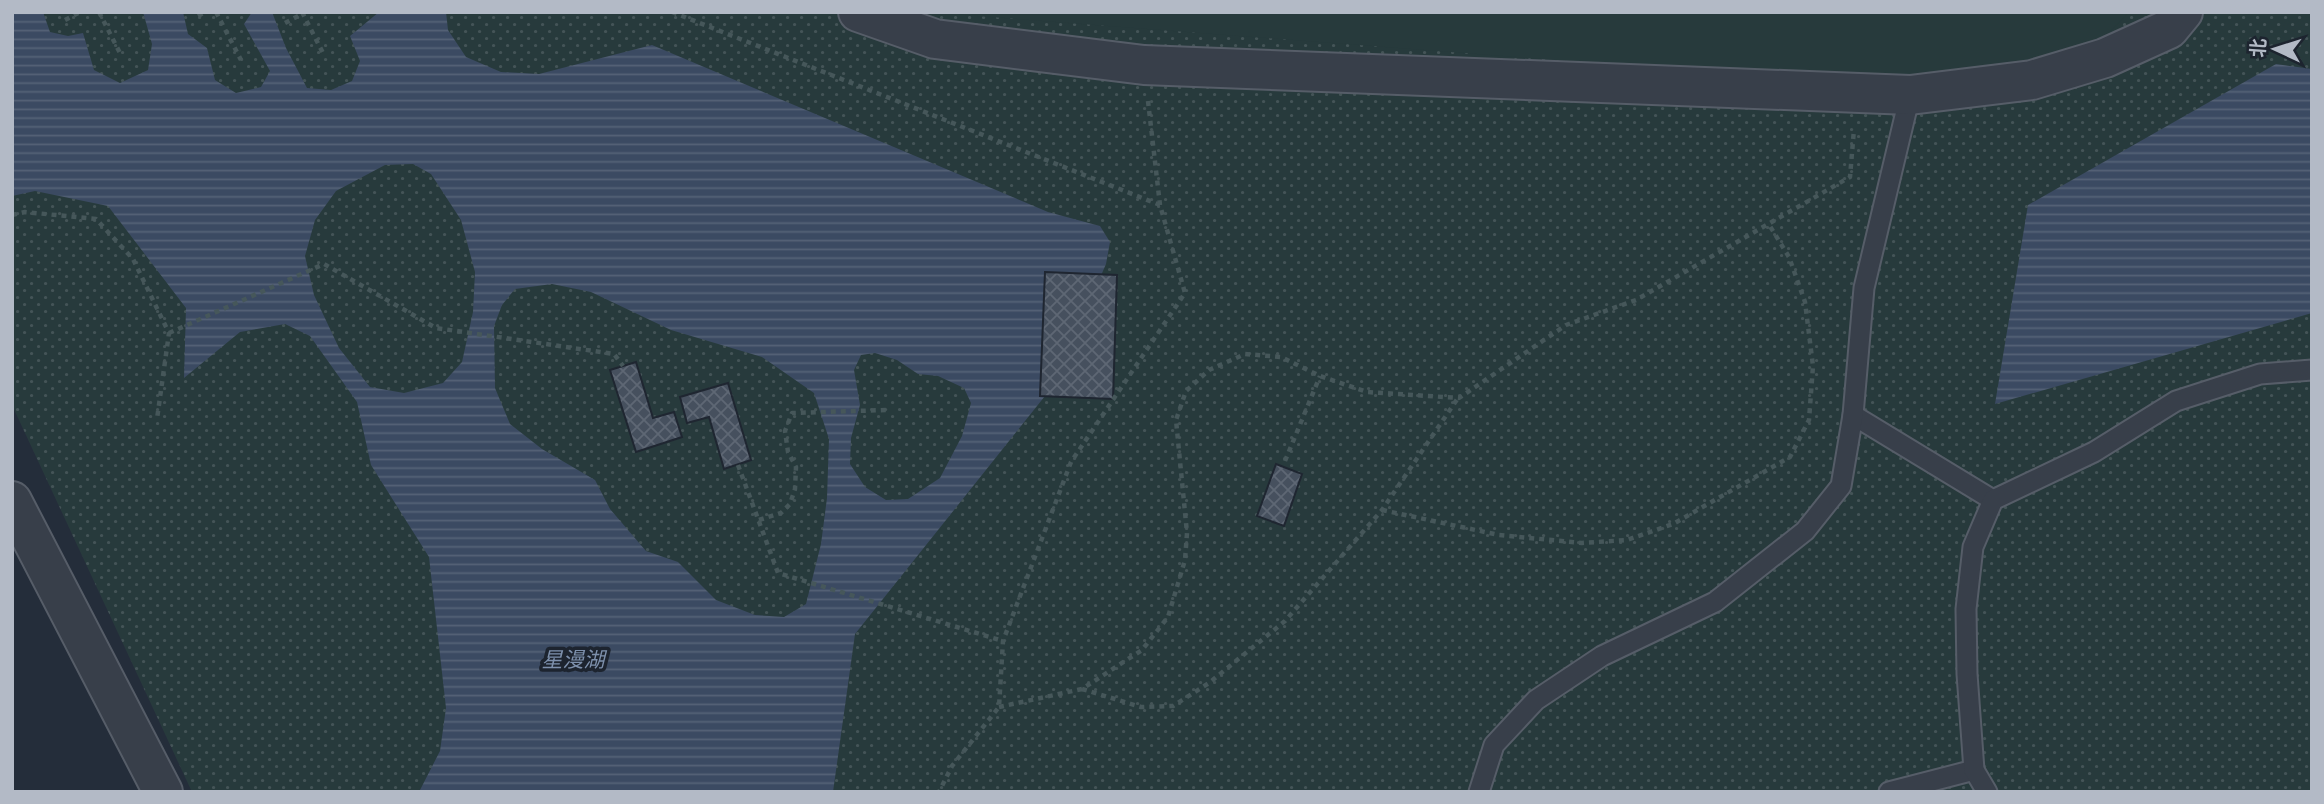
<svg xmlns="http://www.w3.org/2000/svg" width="2324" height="804" viewBox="0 0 2324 804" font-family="'DM Sans','Noto Sans SC',sans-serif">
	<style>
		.park { fill: url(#park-dots) }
		.garden { fill: #273a3c }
		.water { fill: url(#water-rules); fill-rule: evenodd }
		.building { fill: url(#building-cross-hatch); stroke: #1f2631; stroke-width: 2 }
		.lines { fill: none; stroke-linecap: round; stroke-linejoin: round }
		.service-casing { stroke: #565d68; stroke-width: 23 }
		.minor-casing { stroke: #565d68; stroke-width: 42 }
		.path { stroke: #46575a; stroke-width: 4.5; stroke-dasharray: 5 5; stroke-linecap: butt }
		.service { stroke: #383f4a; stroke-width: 19 }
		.minor { stroke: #383f4a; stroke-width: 38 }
		.labels { text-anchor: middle; stroke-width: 7; stroke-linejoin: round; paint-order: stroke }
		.water-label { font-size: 21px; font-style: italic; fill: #7d90ac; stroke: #1d242f }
	</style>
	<defs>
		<pattern id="park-dots" width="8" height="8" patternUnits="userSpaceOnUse" patternTransform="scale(1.75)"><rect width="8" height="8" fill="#273a3c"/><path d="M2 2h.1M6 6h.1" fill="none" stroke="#445457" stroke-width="1.8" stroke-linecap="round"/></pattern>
		<pattern id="water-rules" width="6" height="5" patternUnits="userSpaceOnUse" patternTransform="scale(1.75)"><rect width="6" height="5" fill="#3b4a62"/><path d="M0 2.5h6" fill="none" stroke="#556277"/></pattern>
		<pattern id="building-cross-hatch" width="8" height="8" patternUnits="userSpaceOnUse" patternTransform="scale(1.75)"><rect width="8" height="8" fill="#46505e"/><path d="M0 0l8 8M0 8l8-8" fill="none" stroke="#5e6774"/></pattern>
	</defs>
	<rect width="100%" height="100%" fill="#242d3a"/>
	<path class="park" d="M12,12H2312V792H192L12,405Z"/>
	<path class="garden" d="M951,12H2130L2103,38L1995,70L1870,84L964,15Z"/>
	<g class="water">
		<path d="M12,12H43L50,32L68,36L83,33L94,70L120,83L148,70L152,44L143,12H183L188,34L207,48L215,80L236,93L261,87L270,71L244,24L252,12H272L286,48L307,88L331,90L352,81L360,61L350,36L379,12H446L448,30L466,57L501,72L539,74L652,45L1048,212L1100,226L1110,242L1106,264L1053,386L855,634L833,792H419L440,751L446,708L429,557L371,465L357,402L310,336L285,324L240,332L184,378L186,308L108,206L35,191L12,196ZM413,164L431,174L461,220L475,272L473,312L462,362L443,383L404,393L370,387L339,348L314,295L305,256L315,220L336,191L385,165ZM552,284L591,292L671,330L762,357L814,393L829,439L827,498L821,544L806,604L784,617L755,615L716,600L678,562L646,551L610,509L595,480L542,449L510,424L495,388L494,326L502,305L515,289ZM875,353L897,360L918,374L938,376L964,388L971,403L962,436L940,478L908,499L886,500L865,487L850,464L851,438L860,405L854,370L861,355Z"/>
		<path d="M2276,64L2312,69V313L1995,404L2028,205Z"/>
	</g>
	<g class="building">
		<path d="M1045,272L1117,275L1113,399L1040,396Z"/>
		<path d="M636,362L653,418L674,412L682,437L636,452L610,370Z"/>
		<path d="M728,383L751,460L724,469L709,417L687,423L680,397Z"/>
		<path d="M1276,464L1302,474L1284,526L1257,516Z"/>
	</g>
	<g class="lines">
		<defs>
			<g id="service">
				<path d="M1853,415L1993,500"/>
				<path d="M1479,792L1494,745L1536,700L1602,656L1715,602L1805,531L1841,486L1853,415L1864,288L1910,95"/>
				<path d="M1889,792L1974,770"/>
				<path d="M1987,792L1974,770L1967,674L1966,609L1973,547L1993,500L2094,452L2176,401L2260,374L2312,370"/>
			</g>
			<g id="minor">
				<path d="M858,12L935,39L1144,65L1910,95L2032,80L2105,58L2169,29L2183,12"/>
				<path d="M12,501L163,792"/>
			</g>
		</defs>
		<use href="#service" class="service-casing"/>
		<use href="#minor" class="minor-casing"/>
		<g class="path">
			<path d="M99,12L121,55"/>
			<path d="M216,12L241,60"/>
			<path d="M302,12L324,55"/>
			<path d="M672,12L1160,205L1185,293L1071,462L1003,641L999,707L952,766L939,792"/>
			<path d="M198,16L205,12"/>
			<path d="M65,20L80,12"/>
			<path d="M285,23L302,14"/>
			<path d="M1148,101L1160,205"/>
			<path d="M12,215L25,212L96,219L133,259L169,333L157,419"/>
			<path d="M169,333L324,264L436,328L614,354L623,366"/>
			<path d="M1285,461L1320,376"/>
			<path d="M738,465L778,573L1003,641"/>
			<path d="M1382,510L1499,535L1582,543L1627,540L1673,524L1790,457L1809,420L1813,366L1805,302L1789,257L1768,223"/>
			<path d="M759,520L781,513L790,504L795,489L796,467L788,452L785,431L792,413L887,410"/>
			<path d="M1082,689L1141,707L1173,706L1209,683L1285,621L1382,510L1458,398"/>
			<path d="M999,707L1082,689L1142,650L1168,617L1185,560L1187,533L1176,420L1186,391L1209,370L1245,354L1281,357L1320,376L1367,392L1459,398L1566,325L1636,300L1850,177L1854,129"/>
		</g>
		<use href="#service" class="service"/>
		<use href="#minor" class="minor"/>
	</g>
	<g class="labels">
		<g class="water-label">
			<text x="573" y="667">星漫湖</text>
		</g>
	</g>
	<rect width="2324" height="804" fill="none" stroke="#b3bac6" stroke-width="28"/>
	<g transform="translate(2275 49) rotate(274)" stroke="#1d242f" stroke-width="5" paint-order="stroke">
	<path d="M0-5L12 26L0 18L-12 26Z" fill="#b3bac6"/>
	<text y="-10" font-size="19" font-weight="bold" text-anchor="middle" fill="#b3bac6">北</text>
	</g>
</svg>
